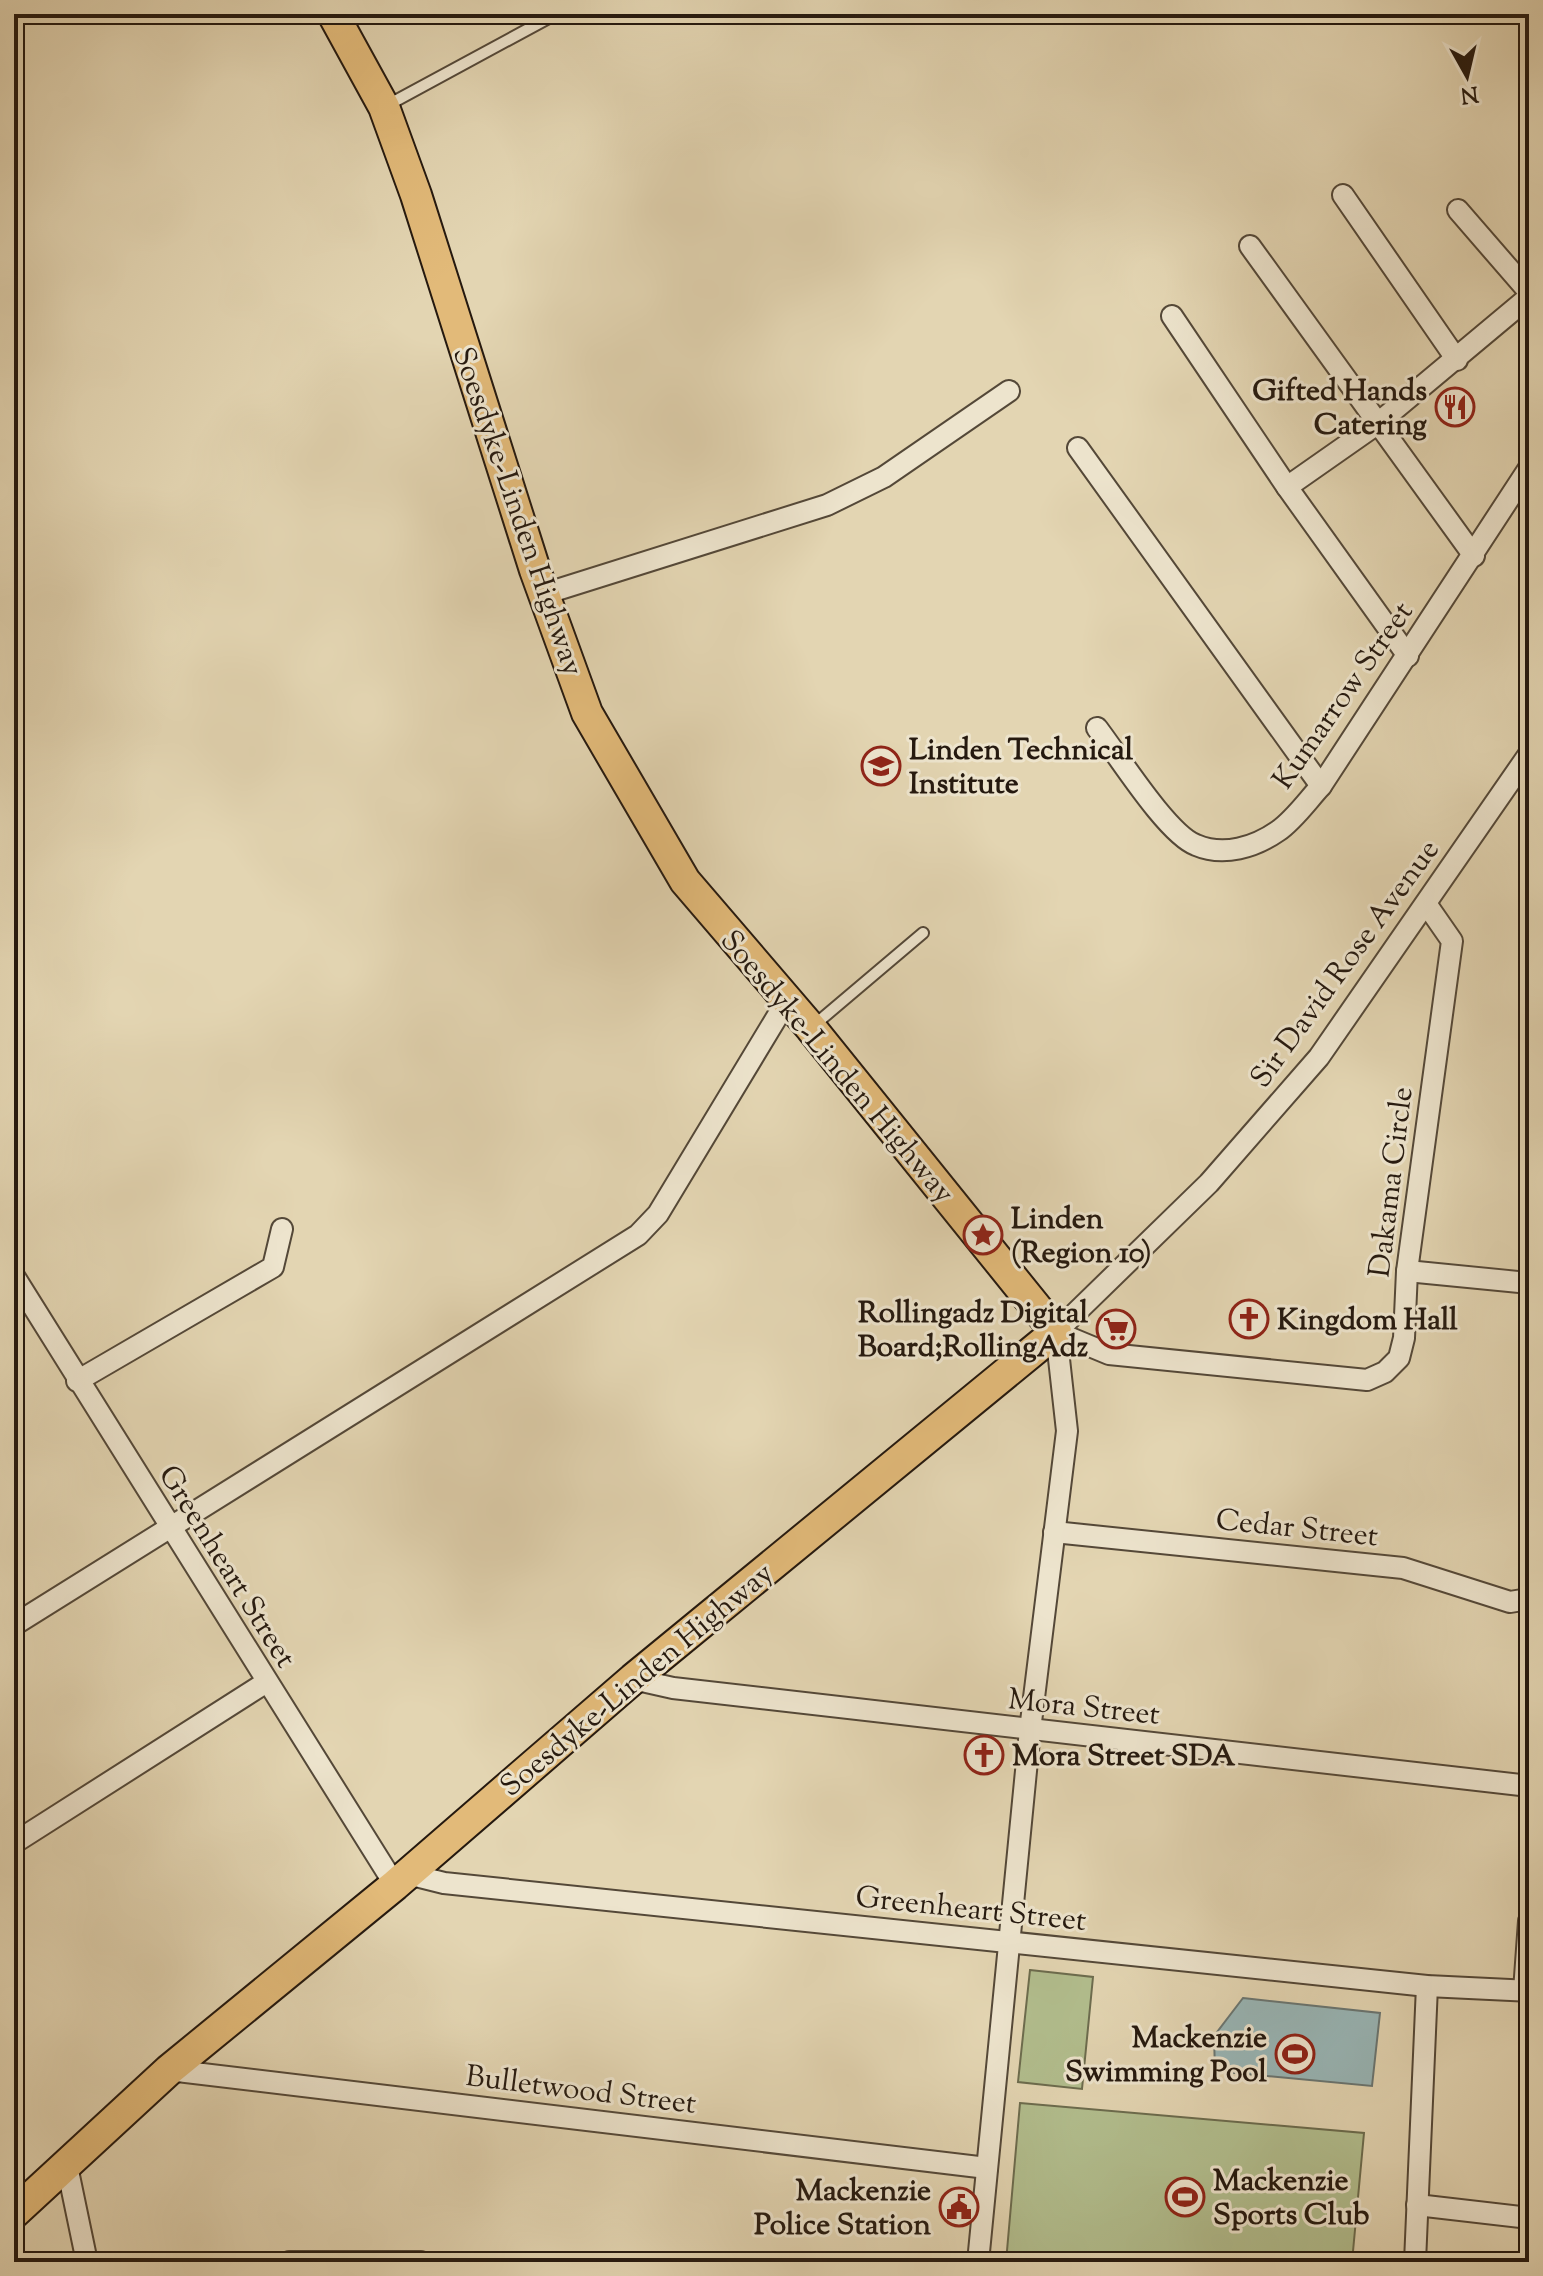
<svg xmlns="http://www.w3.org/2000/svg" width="1543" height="2276" viewBox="0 0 1543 2276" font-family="'Sorts Mill Goudy',serif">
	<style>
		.pitch { fill: #b2be8e; stroke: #6c6c4e; stroke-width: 2 }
		.water { fill: #99b6b6; stroke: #6b7773; stroke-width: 2 }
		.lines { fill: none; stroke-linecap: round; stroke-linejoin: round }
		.service-casing { stroke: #544838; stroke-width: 14 }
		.minor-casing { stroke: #544838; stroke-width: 24 }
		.primary-casing { stroke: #25190f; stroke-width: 34 }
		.service { stroke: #ede4cd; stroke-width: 10 }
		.minor { stroke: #ede4cd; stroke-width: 20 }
		.primary { stroke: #e2ba79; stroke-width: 30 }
		.labels { text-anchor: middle; stroke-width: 6; stroke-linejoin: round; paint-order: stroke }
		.poi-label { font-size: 30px; font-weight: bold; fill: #25190f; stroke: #ede4cd; text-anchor: start }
		.street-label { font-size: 30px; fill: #25190f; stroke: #ede4cd }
	</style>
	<rect width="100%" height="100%" fill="#e3d5b2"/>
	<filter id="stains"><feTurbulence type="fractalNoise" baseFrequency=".0025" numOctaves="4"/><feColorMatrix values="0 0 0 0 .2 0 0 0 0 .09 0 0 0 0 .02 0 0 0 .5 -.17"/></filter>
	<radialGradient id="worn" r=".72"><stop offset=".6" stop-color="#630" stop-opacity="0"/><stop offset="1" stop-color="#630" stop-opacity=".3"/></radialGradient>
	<g class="pitch">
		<path d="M1030,1970L1093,1977L1082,2089L1018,2082Z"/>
		<path d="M1020,2103L1364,2133L1352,2262H1006Z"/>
	</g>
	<path class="water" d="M1243,1998L1380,2013L1372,2086L1215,2071L1214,2036Z"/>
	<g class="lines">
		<defs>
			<g id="service">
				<path d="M386,106L556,14"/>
				<path d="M812,1027L923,933"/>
			</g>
			<g id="minor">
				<path d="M1343,195L1457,360"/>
				<path d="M1458,210L1529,292"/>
				<path d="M1250,246L1474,556"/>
				<path d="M1172,316L1287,487L1408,656"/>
				<path d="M1078,448L1321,786"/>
				<path d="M1287,487L1377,424L1529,297"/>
				<path d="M544,594L827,505L884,477L1009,391"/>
				<path d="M1097,728C1118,755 1167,834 1196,845C1224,857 1255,847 1278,831C1294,820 1308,800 1321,786L1529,468"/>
				<path d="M1407,1271L1529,1283"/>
				<path d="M14,1276L395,1885"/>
				<path d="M1056,1332L1109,1354L1367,1380L1385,1372L1399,1358L1404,1338L1407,1271L1452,941L1427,905"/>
				<path d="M1056,1332L1209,1183L1319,1057L1529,754"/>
				<path d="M77,1381L273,1267L282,1229"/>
				<path d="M1054,1532L1403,1568L1510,1602L1529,1599"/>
				<path d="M14,1625L638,1235L658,1214L786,1002"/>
				<path d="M633,1679L673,1688L1529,1786"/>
				<path d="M14,1843L265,1683"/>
				<path d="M408,1874L444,1883L1427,1986L1529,1991"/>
				<path d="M1524,1991L1529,1921"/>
				<path d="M169,2070L987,2168"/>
				<path d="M67,2166L87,2262"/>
				<path d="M1417,2205L1529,2218"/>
				<path d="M289,2262H421"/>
				<path d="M978,2262L1030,1730L1067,1431L1056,1332"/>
				<path d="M1415,2262L1427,1986"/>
			</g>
			<path id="primary" d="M14,2213L169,2070L395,1885L633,1679L1056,1332L811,1028L685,881L587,713L535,570L416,195L384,107L333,14"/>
		</defs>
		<use href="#service" class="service-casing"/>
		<use href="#minor" class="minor-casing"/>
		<use href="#primary" class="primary-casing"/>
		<use href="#service" class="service"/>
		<use href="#minor" class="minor"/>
		<use href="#primary" class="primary"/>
	</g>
	<defs>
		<symbol id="restaurant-ring" viewBox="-11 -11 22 22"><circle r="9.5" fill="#ede4cd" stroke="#8f2418" stroke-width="1.5"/><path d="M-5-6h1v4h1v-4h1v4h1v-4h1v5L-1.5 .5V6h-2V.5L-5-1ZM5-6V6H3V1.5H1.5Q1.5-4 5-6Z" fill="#8f2418"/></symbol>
		<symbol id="school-ring" viewBox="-11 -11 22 22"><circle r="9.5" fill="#ede4cd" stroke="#8f2418" stroke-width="1.5"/><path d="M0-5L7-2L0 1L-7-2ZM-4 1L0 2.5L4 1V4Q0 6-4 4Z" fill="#8f2418"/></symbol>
		<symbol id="sight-ring" viewBox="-11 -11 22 22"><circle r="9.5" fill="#ede4cd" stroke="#8f2418" stroke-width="1.5"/><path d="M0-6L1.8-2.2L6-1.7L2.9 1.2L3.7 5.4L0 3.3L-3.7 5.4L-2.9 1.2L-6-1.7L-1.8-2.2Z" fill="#8f2418"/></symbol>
		<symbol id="church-ring" viewBox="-11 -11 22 22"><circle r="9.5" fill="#ede4cd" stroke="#8f2418" stroke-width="1.5"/><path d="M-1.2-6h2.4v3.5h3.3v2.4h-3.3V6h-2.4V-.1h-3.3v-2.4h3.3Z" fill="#8f2418"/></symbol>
		<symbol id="supermarket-ring" viewBox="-11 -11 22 22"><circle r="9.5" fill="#ede4cd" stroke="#8f2418" stroke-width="1.5"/><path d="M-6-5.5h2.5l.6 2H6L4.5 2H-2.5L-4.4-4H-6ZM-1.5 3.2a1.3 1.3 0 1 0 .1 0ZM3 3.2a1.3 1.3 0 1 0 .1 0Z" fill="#8f2418"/></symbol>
		<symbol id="stadium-ring" viewBox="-11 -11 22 22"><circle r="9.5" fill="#ede4cd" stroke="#8f2418" stroke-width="1.5"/><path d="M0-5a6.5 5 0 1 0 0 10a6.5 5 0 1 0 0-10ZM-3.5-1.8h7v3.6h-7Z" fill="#8f2418"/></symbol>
		<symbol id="civic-ring" viewBox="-11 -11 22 22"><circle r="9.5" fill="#ede4cd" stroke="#8f2418" stroke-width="1.5"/><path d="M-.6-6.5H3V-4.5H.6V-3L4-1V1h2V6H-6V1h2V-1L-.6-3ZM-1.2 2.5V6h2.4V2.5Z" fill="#8f2418"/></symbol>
	</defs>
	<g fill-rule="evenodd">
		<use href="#restaurant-ring" x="1433" y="385" width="44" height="44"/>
		<use href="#school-ring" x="859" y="744" width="44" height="44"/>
		<use href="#sight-ring" x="961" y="1213" width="44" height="44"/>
		<use href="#church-ring" x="1227" y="1297" width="44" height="44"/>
		<use href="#supermarket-ring" x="1094" y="1307" width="44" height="44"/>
		<use href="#church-ring" x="962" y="1733" width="44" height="44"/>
		<use href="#stadium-ring" x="1273" y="2032" width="44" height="44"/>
		<use href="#stadium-ring" x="1163" y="2175" width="44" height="44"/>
		<use href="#civic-ring" x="937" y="2185" width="44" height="44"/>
	</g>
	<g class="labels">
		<g class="poi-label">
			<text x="1427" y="400" text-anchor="end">Gifted Hands<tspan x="1427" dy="34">Catering</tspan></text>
			<text x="909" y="759">Linden Technical<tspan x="909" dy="34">Institute</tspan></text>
			<text x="1011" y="1228">Linden<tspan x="1011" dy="34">(Region 10)</tspan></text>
			<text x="1088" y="1322" text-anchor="end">Rollingadz Digital<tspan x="1088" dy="34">Board;RollingAdz</tspan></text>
			<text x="1277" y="1329">Kingdom Hall</text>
			<text x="1012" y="1765">Mora Street SDA</text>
			<text x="1267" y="2047" text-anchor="end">Mackenzie<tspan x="1267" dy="34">Swimming Pool</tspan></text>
			<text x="1213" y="2190">Mackenzie<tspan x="1213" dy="34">Sports Club</tspan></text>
			<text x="931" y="2200" text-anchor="end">Mackenzie<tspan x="931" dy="34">Police Station</tspan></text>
		</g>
		<g class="street-label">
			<text transform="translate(519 511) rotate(71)" y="10">Soesdyke-Linden Highway</text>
			<text transform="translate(1342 695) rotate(-55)" y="10">Kumarrow Street</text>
			<text transform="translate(1344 963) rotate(-54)" y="10">Sir David Rose Avenue</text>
			<text transform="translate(838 1066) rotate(50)" y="10">Soesdyke-Linden Highway</text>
			<text transform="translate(1390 1182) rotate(-83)" y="10">Dakama Circle</text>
			<text transform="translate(1297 1527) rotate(6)" y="10">Cedar Street</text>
			<text transform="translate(228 1566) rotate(58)" y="10">Greenheart Street</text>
			<text transform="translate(636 1679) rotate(-40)" y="10">Soesdyke-Linden Highway</text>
			<text transform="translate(1084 1706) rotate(6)" y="10">Mora Street</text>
			<text transform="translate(971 1908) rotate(6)" y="10">Greenheart Street</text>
			<text transform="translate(581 2089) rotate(7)" y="10">Bulletwood Street</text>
		</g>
	</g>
	<rect width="1543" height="2276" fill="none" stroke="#e3d5b2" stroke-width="48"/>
	<rect x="16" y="16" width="1511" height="2244" fill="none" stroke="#25190f" stroke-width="4"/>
	<rect x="24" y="24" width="1495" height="2228" fill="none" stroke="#25190f" stroke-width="2"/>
	<g transform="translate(1467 76) rotate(172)" stroke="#ede4cd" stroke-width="6" paint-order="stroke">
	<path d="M0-6L14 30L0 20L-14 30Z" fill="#25190f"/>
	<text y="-12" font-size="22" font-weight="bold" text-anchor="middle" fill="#25190f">N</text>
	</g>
	<rect width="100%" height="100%" filter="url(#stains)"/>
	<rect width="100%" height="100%" fill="url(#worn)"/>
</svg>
